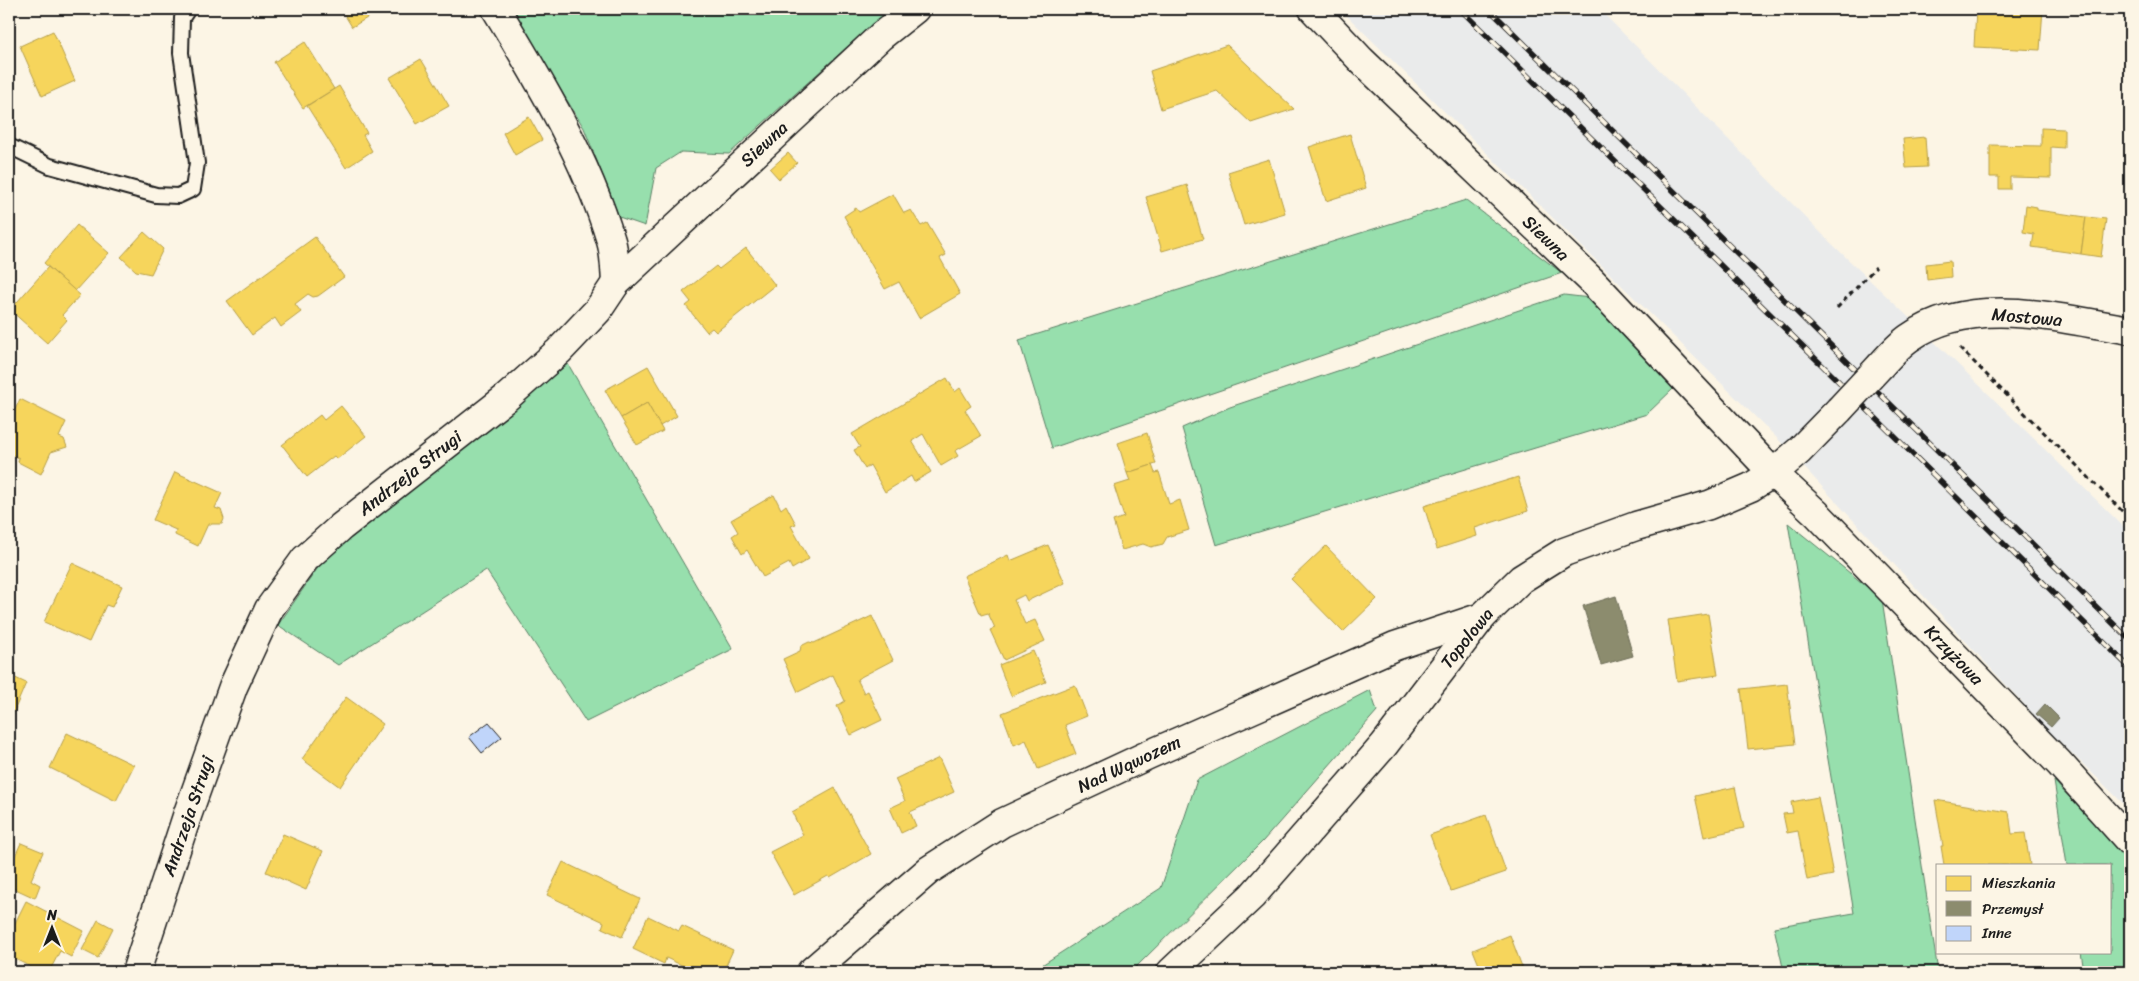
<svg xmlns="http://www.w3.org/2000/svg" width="2139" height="981" viewBox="0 0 2139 981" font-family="Sriracha,sans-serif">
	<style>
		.built { fill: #eaebeb }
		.green { fill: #97dfad; stroke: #5a7e64 }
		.homes { fill: #f6d55c; stroke: #b59e49 }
		.industry { fill: #8c8c6e; stroke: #6a6a55 }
		.building { fill: #c0d5fa; stroke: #1c1c1c }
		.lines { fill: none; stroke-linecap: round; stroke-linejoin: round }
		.lane-casing { stroke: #1c1c1c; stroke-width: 18 }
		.street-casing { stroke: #1c1c1c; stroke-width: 31 }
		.secondary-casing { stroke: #1c1c1c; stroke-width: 31 }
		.path { stroke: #1c1c1c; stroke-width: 3; stroke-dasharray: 5 4; stroke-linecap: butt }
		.lane { stroke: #fcf5e5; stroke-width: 14 }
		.street { stroke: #fcf5e5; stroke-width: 28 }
		.secondary { stroke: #fcf5e5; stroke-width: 28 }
		.rail-casing { stroke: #1c1c1c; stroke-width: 5.5 }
		.rail { stroke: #fcf5e5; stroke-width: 4; stroke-dasharray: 11; stroke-linecap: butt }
		.secondary-bridge-casing { stroke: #1c1c1c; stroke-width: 31; stroke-linecap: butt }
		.secondary-bridge { stroke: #fcf5e5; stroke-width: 28 }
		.labels { text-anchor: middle; stroke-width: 5; stroke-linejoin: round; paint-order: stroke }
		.street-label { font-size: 18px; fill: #1c1c1c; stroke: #fcf5e5 }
	</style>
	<rect width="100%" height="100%" fill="#fcf5e5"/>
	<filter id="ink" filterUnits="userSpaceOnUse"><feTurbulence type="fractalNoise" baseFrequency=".02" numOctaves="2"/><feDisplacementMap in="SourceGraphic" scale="10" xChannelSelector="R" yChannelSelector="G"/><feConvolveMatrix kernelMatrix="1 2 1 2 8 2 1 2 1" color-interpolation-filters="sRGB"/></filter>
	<g filter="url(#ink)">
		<path class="built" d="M1340,9H1599L1830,242L1971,377L2130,533V810L2048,730L1776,437Z"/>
		<g class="green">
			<path d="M511,9H896L858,37L729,154L681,152L656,168L645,226L619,217L584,128Z"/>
			<path d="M1466,200L1562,273L1052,448L1019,340Z"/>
			<path d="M1564,295L1590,298L1674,388L1647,414L1216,545L1182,428L1230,407Z"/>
			<path d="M568,364L733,649L586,722L486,570L338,665L278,625L324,559Z"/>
			<path d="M1788,523L1882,599L1938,972H1784L1774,927L1854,913Z"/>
			<path d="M1370,690L1377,711L1263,841L1131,972H1031L1161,888L1197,780Z"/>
			<path d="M2054,781L2130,861V972H2084L2081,952H2110V865H2067Z"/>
		</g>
		<g class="homes">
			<path d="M341,9H382L352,27Z"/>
			<path d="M1976,9H2043L2040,50L1974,47Z"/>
			<path d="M53,31L75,81L42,96L20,46Z"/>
			<path d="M305,42L334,89L303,108L274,62Z"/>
			<path d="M1227,45L1294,109L1251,123L1217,91L1161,109L1150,71Z"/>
			<path d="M421,59L449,106L417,124L389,78Z"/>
			<path d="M339,86L367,133L363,135L372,151L346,168L307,106Z"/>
			<path d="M529,117L542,140L515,155L503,133Z"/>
			<path d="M2041,128L2064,129V148L2051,147V178L2010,177V189H1999V177H1990V145L2041,146Z"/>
			<path d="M1350,134L1366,188L1326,201L1309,147Z"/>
			<path d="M1925,137L1927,167L1906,168L1903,139Z"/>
			<path d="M788,153L797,163L779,179L770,169Z"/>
			<path d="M1269,159L1285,213L1244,225L1228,172Z"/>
			<path d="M1187,185L1203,239L1162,251L1146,197Z"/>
			<path d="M893,194L904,213L911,210L921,226L927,223L946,255L940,258L960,294L919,318L899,282L885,289L844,216L856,208L859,212Z"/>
			<path d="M2026,205L2037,207V210L2086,217L2081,254L2032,247L2034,234L2023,232Z"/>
			<path d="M2086,217L2106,219L2101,257L2081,254Z"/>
			<path d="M77,225L109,253L75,291L44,263Z"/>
			<path d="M144,232L163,249L151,274L136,271L121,257Z"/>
			<path d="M315,237L344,277L318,296L313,297L308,294L295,304L301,312L281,327L275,318L252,335L227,301Z"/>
			<path d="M746,248L775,285L716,332L712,328L707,332L686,306L691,302L683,292L716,266L719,269Z"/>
			<path d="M1950,261L1951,277L1927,280L1926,264Z"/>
			<path d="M48,267L80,295L62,315L67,320L47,343L10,310Z"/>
			<path d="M648,366L677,416L660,426L647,403L621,418L605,390Z"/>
			<path d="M947,378L955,392L960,388L971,406L965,410L981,436L955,451L958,456L941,466L923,434L912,441L931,472L914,482L911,476L885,492L870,465L865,469L854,450L860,447L852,434Z"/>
			<path d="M20,399L66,422L59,437L64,439L67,447L51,452L41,474L18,462L19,458L9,453V422Z"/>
			<path d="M647,403L663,431L637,445L621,418Z"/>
			<path d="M341,406L366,436L337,459L334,456L307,477L282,445L320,415L324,420Z"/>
			<path d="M1147,433L1156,464L1127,473L1118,443Z"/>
			<path d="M1152,465L1155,473L1159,472L1169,504L1180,500L1189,530L1167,537L1163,544L1151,547L1143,544L1122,550L1113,521L1124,517L1114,486L1130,481L1127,473Z"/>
			<path d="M175,472L222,493L215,508L221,510L224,519L222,524H208L198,546L175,535L176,530L153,520Z"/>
			<path d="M1518,477L1528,511L1475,528L1477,536L1437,549L1424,506Z"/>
			<path d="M774,495L781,509L786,505L796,524L791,526L809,559L792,569L789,563L763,577L747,550L742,554L732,536L738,532L731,520Z"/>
			<path d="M1048,545L1065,583L1027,601L1024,595L1014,600L1025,624L1035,620L1045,641L1004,660L990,630L995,628L988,613L981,615L964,576L1008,555L1010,561Z"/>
			<path d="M1326,546L1377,599L1343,632L1291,579Z"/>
			<path d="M72,563L122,586L112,607L106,605L89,642L44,622Z"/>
			<path d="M1708,614L1718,675L1677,681L1668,620Z"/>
			<path d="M872,616L893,660L857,679L864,693L868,691L882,720L851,735L837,706L845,701L833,675L798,692L783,659L800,651L801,646L809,642L814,643Z"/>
			<path d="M1033,651L1046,682L1011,696L999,665Z"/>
			<path d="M9,675L26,683L9,723Z"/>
			<path d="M1787,684L1795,744L1748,749L1741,689Z"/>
			<path d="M1075,685L1087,716L1065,725L1076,754L1038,769L1026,740L1014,745L1002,713Z"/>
			<path d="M346,697L383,724L340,787L302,759Z"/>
			<path d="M67,733L134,765L116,801L50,768Z"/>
			<path d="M939,758L954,792L910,812L916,826L901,833L890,808L905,801L895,779Z"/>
			<path d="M1735,787L1744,828L1704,837L1695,796Z"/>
			<path d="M835,788L871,854L830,878L828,876L794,895L770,852L803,835L792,812Z"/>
			<path d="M1818,797L1833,875L1807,880L1798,831L1787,833L1783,814L1793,813L1791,802Z"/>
			<path d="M1935,800L2009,812L2012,834L2025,833L2030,865H1944L1941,846H1943Z"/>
			<path d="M1486,815L1506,872L1451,891L1430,835Z"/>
			<path d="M283,834L323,851L306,890L266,872Z"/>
			<path d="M21,843L43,852L31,880L40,885L35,898L9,886V869Z"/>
			<path d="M563,862L640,899L622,937L602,928L604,922L547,895Z"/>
			<path d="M26,901L84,931L71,957L60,951L49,972H41L9,956V935Z"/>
			<path d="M648,916L679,931L682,926L733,950L723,972H686L688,968L666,958L664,964L633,949Z"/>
			<path d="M98,920L113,928L98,958L82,950Z"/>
			<path d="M1510,935L1524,972H1482L1473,950Z"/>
			<path d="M909,966L915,972H901Z"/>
		</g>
		<g class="industry">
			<path d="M1616,596L1633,656L1601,665L1583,606Z"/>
			<path d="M2045,704L2059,718L2051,727L2036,714Z"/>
		</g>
		<path class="building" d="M489,722L502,737L482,753L469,737Z"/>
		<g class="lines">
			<defs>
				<path id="lane" d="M9,146L50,166L156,195L178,196L193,189L197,163L181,53L182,18L188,9"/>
				<g id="street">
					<path d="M496,9C541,83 586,158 611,241C615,254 615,269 616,283"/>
					<path d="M1313,9L1361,60L1591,280L1773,473L1816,513L2059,763L2130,842"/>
					<path d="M136,972L188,813L233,687L269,609L305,559L341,527L506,398L559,351L598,310L616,283L881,36L915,9"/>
					<path d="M811,972L929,870L1002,823L1148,755L1395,646L1482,617"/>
				</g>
				<g id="secondary">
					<path d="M1881,365C1890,355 1899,345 1909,338C1972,293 2061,319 2130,330"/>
					<path d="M1171,972L1252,896L1384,745L1482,617L1521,579L1564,552L1636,526L1709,505L1751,487L1773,473L1799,451L1839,410"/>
				</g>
			</defs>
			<use href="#lane" class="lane-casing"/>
			<use href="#street" class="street-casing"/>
			<use href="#secondary" class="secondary-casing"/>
			<g class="path">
				<path d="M1837,308L1876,267"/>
				<path d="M1960,348L2130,519"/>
			</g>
			<use href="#lane" class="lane"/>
			<use href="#street" class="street"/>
			<use href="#secondary" class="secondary"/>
			<defs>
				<g id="rail">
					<path d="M1460,9L2130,668"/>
					<path d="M1489,9L2130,640"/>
				</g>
			</defs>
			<use href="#rail" class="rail-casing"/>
			<use href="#rail" class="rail"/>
			<defs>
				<path id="secondary-bridge" d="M1839,410L1881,365"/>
			</defs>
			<use href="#secondary-bridge" class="secondary-bridge-casing"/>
			<use href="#secondary-bridge" class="secondary-bridge"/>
		</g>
	</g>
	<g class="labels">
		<g class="street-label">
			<text transform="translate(764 144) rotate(-43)" y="6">Siewna</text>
			<text transform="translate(1546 238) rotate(44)" y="6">Siewna</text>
			<text transform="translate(2027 317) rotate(5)" y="6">Mostowa</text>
			<text transform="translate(410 473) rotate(-38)" y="6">Andrzeja Strugi</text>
			<text transform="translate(1467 638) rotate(-51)" y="6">Topolowa</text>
			<text transform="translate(1954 655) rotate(46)" y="6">Krzyżowa</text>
			<text transform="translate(1129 764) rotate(-25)" y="6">Nad Wąwozem</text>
			<text transform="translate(188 816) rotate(-71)" y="6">Andrzeja Strugi</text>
		</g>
	</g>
	<rect width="2139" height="981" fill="none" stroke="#fcf5e5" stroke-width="30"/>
	<rect x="15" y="15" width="2109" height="951" fill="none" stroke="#1c1c1c" stroke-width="2" filter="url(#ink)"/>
	<rect x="1936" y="864" width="175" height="90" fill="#fcf5e5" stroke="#a29e95"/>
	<rect x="1946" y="876" width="25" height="15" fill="#f6d55c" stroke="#a29e95"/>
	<text x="1982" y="888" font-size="15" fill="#1c1c1c">Mieszkania</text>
	<rect x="1946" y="901" width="25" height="15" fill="#8c8c6e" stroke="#a29e95"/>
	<text x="1982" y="914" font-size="15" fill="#1c1c1c">Przemysł</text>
	<rect x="1946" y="926" width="25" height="15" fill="#c0d5fa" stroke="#a29e95"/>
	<text x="1982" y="938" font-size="15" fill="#1c1c1c">Inne</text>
	<g transform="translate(52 928)" stroke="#fcf5e5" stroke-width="4" paint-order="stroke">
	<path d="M0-4L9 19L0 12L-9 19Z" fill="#1c1c1c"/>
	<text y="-8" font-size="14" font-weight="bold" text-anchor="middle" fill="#1c1c1c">N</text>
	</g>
</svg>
